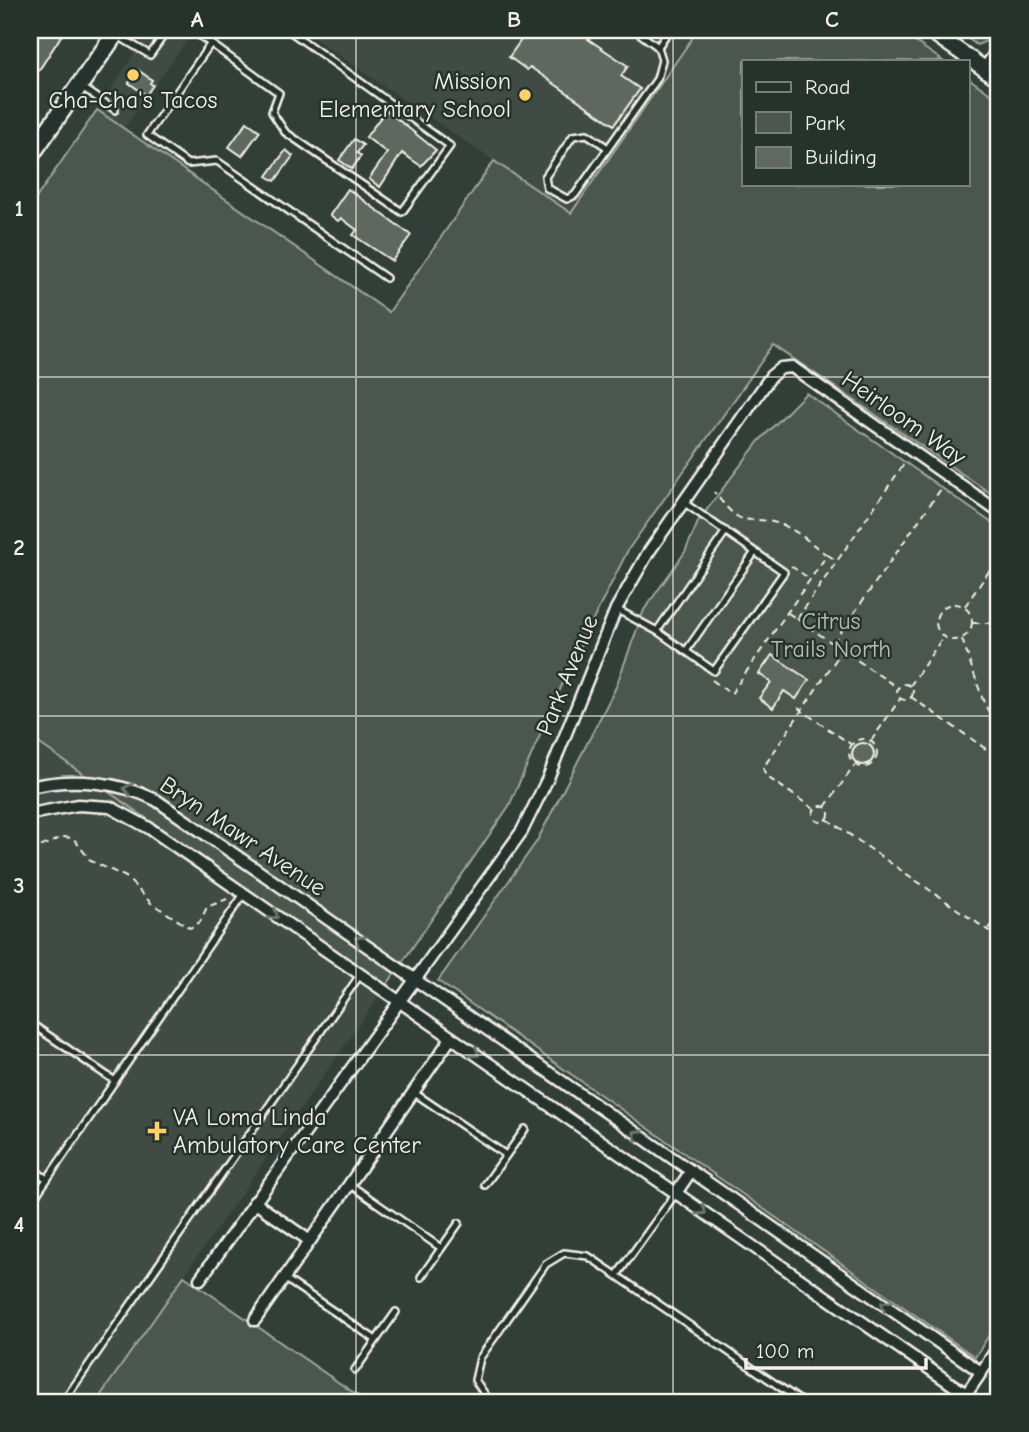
<svg xmlns="http://www.w3.org/2000/svg" width="1029" height="1432" viewBox="0 0 1029 1432" font-family="'Comic Neue',sans-serif">
	<style>
		.built { fill: #404b44 }
		.green { fill: #4c564f; stroke: #a0a49c; stroke-width: 2 }
		.building { fill: #5f6861; stroke: #f4f1e8; stroke-width: 2 }
		.lines { fill: none; stroke-linecap: round; stroke-linejoin: round }
		.lane-casing { stroke: #f4f1e8; stroke-width: 10 }
		.street-casing { stroke: #f4f1e8; stroke-width: 15 }
		.secondary-casing { stroke: #f4f1e8; stroke-width: 19 }
		.primary-casing { stroke: #f4f1e8; stroke-width: 21 }
		.path { stroke: #f4f1e8; stroke-width: 2; stroke-dasharray: 7 5; stroke-linecap: butt }
		.lane { stroke: #26332d; stroke-width: 5 }
		.street { stroke: #26332d; stroke-width: 10 }
		.secondary { stroke: #26332d; stroke-width: 14 }
		.primary { stroke: #26332d; stroke-width: 16 }
		.oneway { stroke: #6e766e }
		.grid { fill: none; stroke: #f4f1e8; stroke-width: 2; stroke-opacity: 0.55 }
		.poi-dot { fill: #ffd166; stroke: #26332d; stroke-width: 2.5 }
		.labels { text-anchor: middle; stroke-width: 5; stroke-linejoin: round; paint-order: stroke }
		.poi-label { font-size: 24px; fill: #f4f1e8; stroke: #26332d; text-anchor: end }
		.street-label { font-size: 24px; fill: #f4f1e8; stroke: #26332d }
		.park-label { font-size: 24px; fill: #b9bbb2; stroke: #26332d }
		.neatline { fill: none; stroke: #f4f1e8; stroke-width: 2.5 }
		.grid-label { font-size: 23px; text-anchor: middle; font-weight: bold; fill: #f4f1e8 }
	</style>
	<rect width="100%" height="100%" fill="#323e38"/>
	<filter id="ink" filterUnits="userSpaceOnUse"><feTurbulence type="fractalNoise" baseFrequency=".0143" numOctaves="2"/><feDisplacementMap in="SourceGraphic" scale="14" xChannelSelector="R" yChannelSelector="G"/><feConvolveMatrix kernelMatrix="1 2 1 2 8 2 1 2 1" color-interpolation-filters="sRGB"/></filter>
	<g filter="url(#ink)">
		<g class="built">
			<path d="M150,30H175L188,39L124,128L97,110Z"/>
			<path d="M302,30H698L570,213Z"/>
			<path d="M30,737L386,986L96,1402H30Z"/>
		</g>
		<g class="green">
			<path d="M698,30H898L943,61H744V184H968V78L999,100V499L773,345L628,550L573,660L509,806L386,986L30,737V207L97,110L389,312L494,161L571,213Z"/>
			<path d="M956,30H999V31L989,40L977,45Z"/>
			<path d="M806,393L999,528V938L992,950L999,955V1320L975,1357L438,981L537,841L615,689L644,610L685,552L699,520L759,441Z"/>
			<path d="M184,1276L367,1402H96Z"/>
		</g>
		<g class="building">
			<path d="M33,30H65L30,84V35Z"/>
			<path d="M528,30H595L588,39L628,66L621,76L640,89L614,125L530,67L527,70L509,57Z"/>
			<path d="M138,70L152,80L150,83L153,85L146,95L129,83Z"/>
			<path d="M386,110L436,150L421,166L402,153L380,187L369,179L387,153L366,137Z"/>
			<path d="M247,122L260,131L242,156L229,147Z"/>
			<path d="M354,139L363,145L357,153L361,156L352,169L339,160Z"/>
			<path d="M286,150L293,156L275,181L267,176Z"/>
			<path d="M348,189L411,235L392,261L353,235L357,230L341,218L338,221L330,215Z"/>
			<path d="M772,655L809,680L796,699L784,691L773,708L759,698L771,682L759,674Z"/>
			<circle cx="863" cy="754" r="11"/>
		</g>
		<g class="lines">
			<defs>
				<g id="lane">
					<path d="M192,30L279,93L272,112L285,132L402,212L450,146L288,30"/>
					<path d="M635,30L658,47L669,30"/>
					<path d="M118,36L150,55L164,35"/>
					<path d="M211,43L147,135L188,164L217,161L386,278"/>
					<path d="M82,87L115,110"/>
					<path d="M608,148L587,134L573,136L545,177L547,188L567,199L575,195L657,79L662,60L658,47"/>
					<path d="M616,609L657,631L714,671L784,572L683,502"/>
					<path d="M657,631L726,531"/>
					<path d="M686,651L755,552"/>
					<path d="M30,1023L115,1081"/>
					<path d="M413,1092L506,1155"/>
					<path d="M30,1167L47,1179"/>
					<path d="M349,1184L441,1248"/>
					<path d="M485,1185L525,1129"/>
					<path d="M30,1204L244,894"/>
					<path d="M617,1275L676,1193"/>
					<path d="M421,1277L459,1223"/>
					<path d="M284,1278L376,1340"/>
					<path d="M355,1370L396,1312"/>
					<path d="M63,1402L360,975"/>
					<path d="M490,1402L475,1380L480,1358L546,1264L564,1253L588,1256L802,1402"/>
				</g>
				<g id="street">
					<path d="M30,787C72,777 117,781 156,800L981,1372"/>
					<path d="M30,814L78,805L110,807L149,828L966,1394"/>
					<path d="M676,1193L691,1171"/>
					<path d="M254,1202L310,1241"/>
					<path d="M200,1279L522,831L548,778L616,609L648,553L771,376L781,368L792,367L999,512"/>
					<path d="M255,1320L451,1038"/>
					<path d="M961,1402L999,1346"/>
				</g>
				<g id="secondary">
					<path d="M929,30L999,79"/>
					<path d="M986,70L999,51"/>
				</g>
				<path id="primary" d="M30,156L118,30"/>
			</defs>
			<use href="#lane" class="lane-casing"/>
			<use href="#street" class="street-casing"/>
			<use href="#secondary" class="secondary-casing"/>
			<use href="#primary" class="primary-casing"/>
			<g class="path">
				<path d="M999,532V540"/>
				<path d="M828,555L837,561"/>
				<path d="M791,566L810,579"/>
				<circle cx="954" cy="622" r="18"/>
				<path d="M965,606L999,557"/>
				<path d="M788,613L898,688"/>
				<path d="M797,619L906,461"/>
				<path d="M973,623H999"/>
				<path d="M962,639L984,703L999,730"/>
				<path d="M833,643L943,486"/>
				<path d="M712,680L731,694L827,555C813,545 797,530 780,524C740,512 747,534 714,492"/>
				<circle cx="905" cy="692" r="8"/>
				<path d="M910,686L943,637"/>
				<path d="M911,697L999,758"/>
				<path d="M798,708L852,745"/>
				<circle cx="863" cy="753" r="14"/>
				<path d="M871,741L900,699"/>
				<circle cx="821" cy="814" r="8"/>
				<path d="M825,807L855,765"/>
				<path d="M814,809L766,776L763,768L843,649"/>
				<path d="M827,819L999,938"/>
				<path d="M30,851L63,837L73,838L91,861L126,877L151,903L190,928L200,922L207,907L227,899"/>
				<path d="M989,929L999,915"/>
			</g>
			<use href="#lane" class="lane"/>
			<use href="#street" class="street"/>
			<use href="#secondary" class="secondary"/>
			<use href="#primary" class="primary"/>
		</g>
		<defs><path id="oneway-chevron" d="M-2-3.5L2.5 0L-2 3.5" fill="none" stroke-width="1.6" stroke-linecap="round" stroke-linejoin="round" transform="scale(1.75)"/></defs>
		<g class="oneway">
			<use href="#oneway-chevron" transform="translate(128 789) rotate(-167)"/>
			<use href="#oneway-chevron" transform="translate(274 915) rotate(35)"/>
			<use href="#oneway-chevron" transform="translate(359 940) rotate(-145)"/>
			<use href="#oneway-chevron" transform="translate(475 1053) rotate(34)"/>
			<use href="#oneway-chevron" transform="translate(637 1134) rotate(-145)"/>
			<use href="#oneway-chevron" transform="translate(702 1211) rotate(35)"/>
			<use href="#oneway-chevron" transform="translate(885 1305) rotate(-145)"/>
		</g>
	</g>
	<path class="grid" d="M356,30V1402M673,30V1402M30,377H999M30,716H999M30,1055H999"/>
	<g class="poi-dot">
		<circle cx="133" cy="75" r="7"/>
		<circle cx="525" cy="95" r="7"/>
		<path d="M153.5 1120.5h7v7h7v7h-7v7h-7v-7h-7v-7h7z"/>
	</g>
	<g class="labels">
		<g class="poi-label">
			<text x="511" y="89">Mission<tspan x="511" dy="28">Elementary School</tspan></text>
			<text x="133" y="108" text-anchor="middle">Cha-Cha's Tacos</text>
			<text x="173" y="1125" text-anchor="start">VA Loma Linda<tspan x="173" dy="28">Ambulatory Care Center</tspan></text>
		</g>
		<g class="street-label">
			<text transform="translate(904 418) rotate(35)" y="8">Heirloom Way</text>
			<text transform="translate(567 675) rotate(-68)" y="8">Park Avenue</text>
			<text transform="translate(243 836) rotate(34)" y="8">Bryn Mawr Avenue</text>
		</g>
		<g class="park-label">
			<text x="831" y="629">Citrus<tspan x="831" dy="28">Trails North</tspan></text>
		</g>
	</g>
	<rect width="1029" height="1432" fill="none" stroke="#26332d" stroke-width="77"/>
	<rect x="742" y="60" width="228" height="126" fill="#26332d" stroke="#787f78" stroke-width="2"/>
	<rect x="756" y="82" width="35" height="10" fill="#26332d" stroke="#787f78" stroke-width="2"/>
	<text x="805" y="94" font-size="21" fill="#f4f1e8">Road</text>
	<rect x="756" y="112" width="35" height="21" fill="#4c564f" stroke="#787f78" stroke-width="2"/>
	<text x="805" y="130" font-size="21" fill="#f4f1e8">Park</text>
	<rect x="756" y="147" width="35" height="21" fill="#5f6861" stroke="#787f78" stroke-width="2"/>
	<text x="805" y="164" font-size="21" fill="#f4f1e8">Building</text>
	<path d="M746 1358v10h180v-10" fill="none" stroke="#f4f1e8" stroke-width="3.5"/>
	<text x="756" y="1358" font-size="21" fill="#f4f1e8" stroke="#26332d" stroke-width="5" paint-order="stroke">100 m</text>
	<rect x="38" y="38" width="952" height="1356" class="neatline"/>
	<g class="grid-label">
		<text x="197" y="27">A</text>
		<text x="514" y="27">B</text>
		<text x="832" y="27">C</text>
		<text x="19" y="216">1</text>
		<text x="19" y="555">2</text>
		<text x="19" y="893">3</text>
		<text x="19" y="1232">4</text>
	</g>
</svg>
